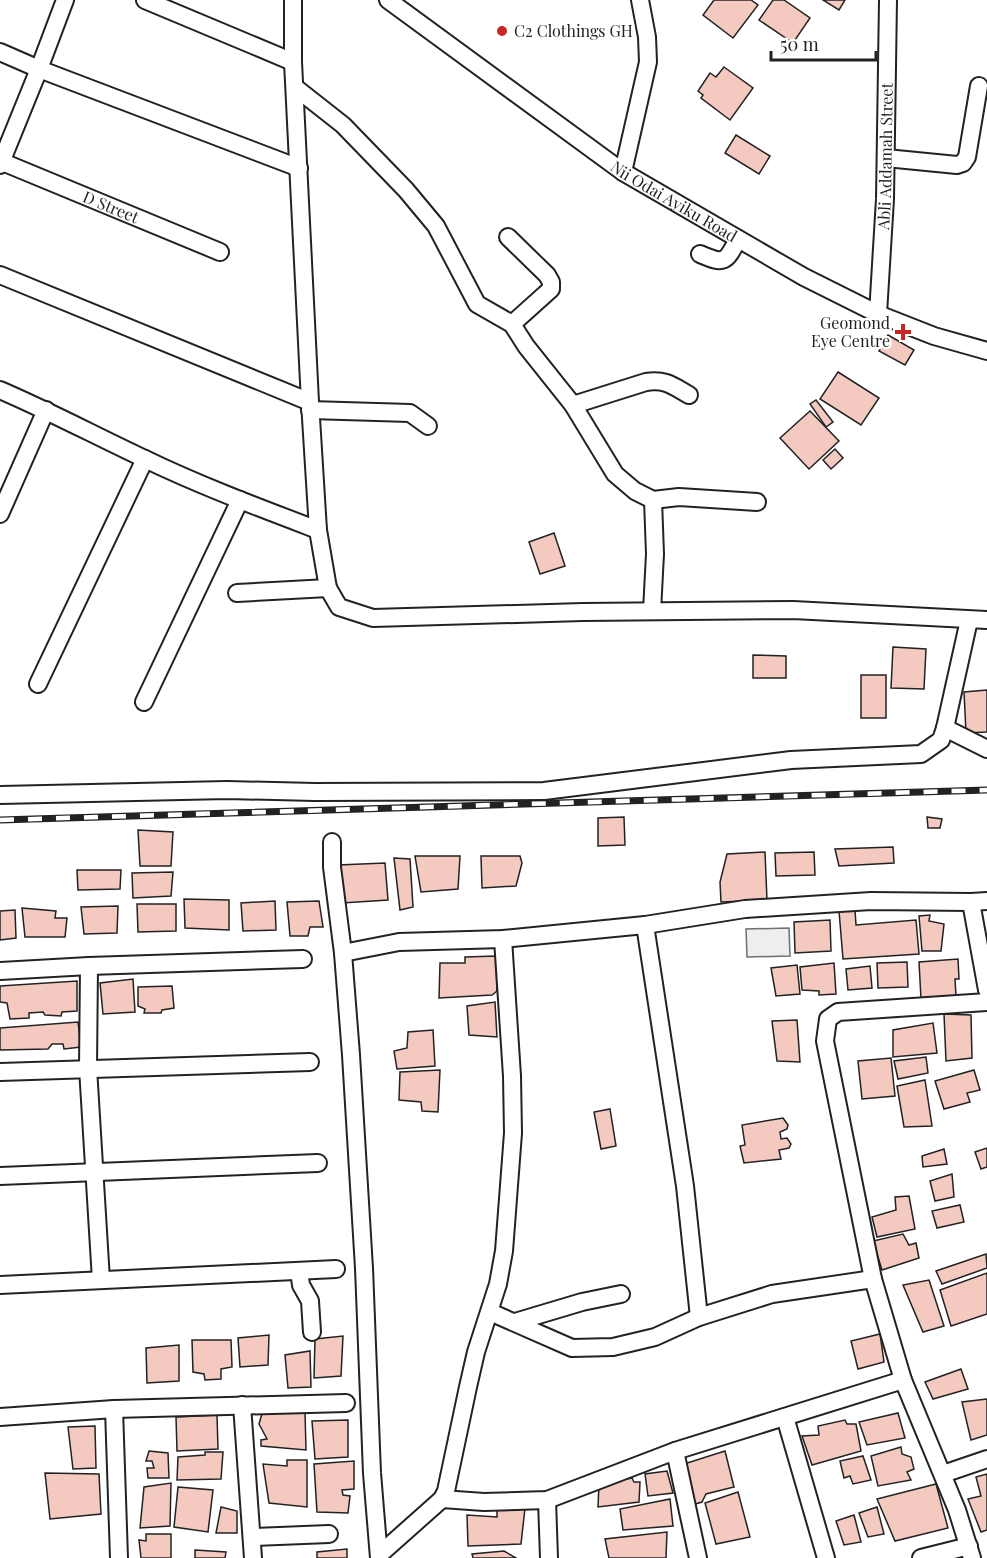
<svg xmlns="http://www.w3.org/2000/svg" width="987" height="1558" viewBox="0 0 987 1558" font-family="'Playfair Display',serif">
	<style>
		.green { fill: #eee; stroke: #6f6f6f; stroke-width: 1.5 }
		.building { fill: #f3c9c0; stroke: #222; stroke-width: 1.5 }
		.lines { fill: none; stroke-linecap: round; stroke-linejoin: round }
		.minor-casing { stroke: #222; stroke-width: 20 }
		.minor { stroke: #fff; stroke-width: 16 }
		.rail-casing { stroke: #222; stroke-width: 7 }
		.rail { stroke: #fff; stroke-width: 4.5; stroke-dasharray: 14; stroke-linecap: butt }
		.poi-dot { fill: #c62828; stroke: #fff; stroke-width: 2 }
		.labels { text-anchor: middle; stroke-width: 4.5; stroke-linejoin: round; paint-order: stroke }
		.poi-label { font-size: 16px; fill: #222; stroke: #fff; text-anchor: start }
		.street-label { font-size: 16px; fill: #222; stroke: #fff }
	</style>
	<rect width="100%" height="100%" fill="#fff"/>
	<path class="green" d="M789,928L790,956L747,957L746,929Z"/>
	<g class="building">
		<path d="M714,0H751L758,5L733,38L703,15Z"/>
		<path d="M773,0H784L810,18L793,43L759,20Z"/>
		<path d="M823,0H845L839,10Z"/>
		<path d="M724,67L753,88L730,120L701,98L703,95L698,91L710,73L716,77Z"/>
		<path d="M736,135L770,156L759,174L725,153Z"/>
		<path d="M888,335L914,350L905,365L879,351Z"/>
		<path d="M838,372L879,398L861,425L820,399Z"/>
		<path d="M816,400L833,422L826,427L810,404Z"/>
		<path d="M810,411L839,441L809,469L780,438Z"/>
		<path d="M835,449L843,458L831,469L823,460Z"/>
		<path d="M554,533L565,566L540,574L529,542Z"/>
		<path d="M893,647L926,649L924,689L891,688Z"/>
		<path d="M753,655L786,656V678H753Z"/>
		<rect x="861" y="675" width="25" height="43"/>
		<path d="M987,690V732L966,733L964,692Z"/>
		<path d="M624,817L625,845L598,846V818Z"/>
		<path d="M927,817L942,819L940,828H928Z"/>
		<path d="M138,830L173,832L171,866H140Z"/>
		<path d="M893,847L894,863L839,866L835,849Z"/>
		<path d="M765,852L767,900L721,902L720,882L727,854Z"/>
		<path d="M814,852L815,875L776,876L775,853Z"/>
		<path d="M415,856H460L458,889L421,892Z"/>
		<path d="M481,856H520L522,863L516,886L482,888Z"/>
		<path d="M394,858L410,859L413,907L400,910Z"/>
		<path d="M385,863L388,900L342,903L338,865Z"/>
		<path d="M77,870H121L120,889L78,890Z"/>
		<path d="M173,872L171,896L133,898L132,873Z"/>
		<path d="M184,899L229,900V930L185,928Z"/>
		<path d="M275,901L276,930L243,931L241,903Z"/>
		<path d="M319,901L323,927H310L308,936H290L287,902Z"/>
		<path d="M137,904H176V931L138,932Z"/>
		<path d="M118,906L117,933L84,934L81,907Z"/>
		<path d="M22,908L56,911L55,918H67L65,937H25Z"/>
		<path d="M15,910L16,938L0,940V911Z"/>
		<path d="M855,910L856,925L916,920L919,954L843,959L839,911Z"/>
		<path d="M930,915L929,921L944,924L941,951H922L919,916Z"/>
		<path d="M830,920L831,951L795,953L794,922Z"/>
		<path d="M496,956L497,991L492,995L439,998L440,963H465V957Z"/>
		<path d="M958,959L959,979H955L956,996L921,999L919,962Z"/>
		<path d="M907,962L908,987L878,988L877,963Z"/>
		<path d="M834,963L836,994L819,995V991L802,990L800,967Z"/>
		<path d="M797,965L800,994L776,996L771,968Z"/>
		<path d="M870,966L872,988L848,990L846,969Z"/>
		<path d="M133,979L135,1012L103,1014L100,983Z"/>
		<path d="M77,981V1011L62,1012L61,1016L45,1015L43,1012L29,1013V1018L10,1019L7,1003L0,1002V986Z"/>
		<path d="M172,986L174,1008L162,1010L161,1013H144L145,1009L138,1006V987Z"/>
		<path d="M495,1002L497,1037L469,1035L467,1006Z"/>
		<path d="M944,1014L971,1015L972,1058L946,1061Z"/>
		<path d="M797,1020L800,1062L777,1061L772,1021Z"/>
		<path d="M78,1022L81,1047L64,1049L63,1044H52L48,1049L0,1050V1028Z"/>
		<path d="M933,1023L937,1053L893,1057V1030Z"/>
		<path d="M433,1030L435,1066L397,1069L394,1051L407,1048L408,1032Z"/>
		<path d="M926,1057L928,1073L898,1079L894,1061Z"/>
		<path d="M891,1058L895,1096L862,1099L858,1061Z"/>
		<path d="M440,1070L438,1112L422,1111L421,1102L399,1100L400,1072Z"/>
		<path d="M974,1070L980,1090L967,1093L970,1102L944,1109L935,1081Z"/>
		<path d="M925,1080L932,1126L904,1127L897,1086Z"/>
		<path d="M610,1109L616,1146L601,1149L594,1112Z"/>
		<path d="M783,1118L788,1125L787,1129L780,1132L781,1139L787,1138L791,1144L789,1148L779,1150L781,1159L744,1163L740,1146L745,1145L742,1125Z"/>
		<path d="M987,1148V1167L981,1169L975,1152Z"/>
		<path d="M944,1149L947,1164L923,1167L922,1156Z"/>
		<path d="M952,1174L954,1197L935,1201L930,1181Z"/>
		<path d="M909,1196L915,1229L877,1237L872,1217L896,1210L895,1197Z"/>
		<path d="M960,1205L964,1222L937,1228L932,1211Z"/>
		<path d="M903,1234L909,1245L916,1243L919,1258L882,1270L873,1241Z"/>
		<path d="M986,1254L987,1268L942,1284L936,1271Z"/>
		<path d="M987,1273V1314L951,1326L940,1290Z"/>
		<path d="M929,1280L944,1326L923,1332L903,1285Z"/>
		<path d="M880,1334L884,1362L858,1369L851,1341Z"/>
		<path d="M269,1335L268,1365L240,1367L238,1338Z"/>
		<path d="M343,1336L341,1376L314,1378L315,1339Z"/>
		<path d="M192,1340H231L232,1367L221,1369V1379L205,1380L204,1374L193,1372Z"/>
		<path d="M179,1345V1381L147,1383L146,1348Z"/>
		<path d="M310,1351L311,1387L288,1388L285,1355Z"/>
		<path d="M961,1369L968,1389L933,1399L925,1382Z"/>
		<path d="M987,1399V1435L971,1440L962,1402Z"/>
		<path d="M263,1410L305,1412L306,1450L261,1446V1440L267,1439L259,1424Z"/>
		<path d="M898,1413L905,1438L867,1445L859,1422Z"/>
		<path d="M217,1415L218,1449L177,1451L176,1417Z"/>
		<path d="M348,1420V1457L315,1459L312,1421Z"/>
		<path d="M845,1420L847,1424H856L861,1451L812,1465L802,1436L819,1435L818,1426Z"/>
		<path d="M95,1426L96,1468L73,1469L68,1427Z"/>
		<path d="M901,1447L902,1454L911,1457L914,1469L907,1472L911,1480L878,1486L871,1456Z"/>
		<path d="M149,1451L168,1453L169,1478H148L147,1468H154L152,1461H146Z"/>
		<path d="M725,1451L734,1487L706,1494L702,1502L692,1505L684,1464Z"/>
		<path d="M205,1452H223L221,1479L177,1480L178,1457L205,1455Z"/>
		<path d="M863,1456L871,1480L853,1484L850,1476L844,1478L840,1461Z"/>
		<path d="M287,1460H307V1507L269,1503L263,1464L287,1466Z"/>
		<path d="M354,1461V1489L342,1490L343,1495L350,1496L348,1513L317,1512L314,1464Z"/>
		<path d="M667,1471L673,1493L648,1496L645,1474Z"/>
		<path d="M45,1473L99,1474L101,1514L50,1519Z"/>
		<path d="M987,1474V1530L981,1532L968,1499L981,1496L976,1477Z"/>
		<path d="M632,1478L634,1482H640L639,1502L598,1507L599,1484Z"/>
		<path d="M171,1483L170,1526L140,1528L144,1487Z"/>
		<path d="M936,1484L948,1528L895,1541L877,1499Z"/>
		<path d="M178,1487L213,1490L208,1532L174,1527Z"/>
		<path d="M738,1492L750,1537L716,1544L705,1503Z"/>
		<path d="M670,1499L673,1526L623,1530L620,1509Z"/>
		<path d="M221,1507L237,1511V1533H216Z"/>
		<path d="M877,1507L884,1534L868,1537L859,1513Z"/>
		<path d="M497,1508H525L521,1544L468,1546L467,1515L497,1517Z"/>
		<path d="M854,1515L861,1542L844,1545L836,1521Z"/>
		<path d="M667,1532L666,1558H609L605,1539Z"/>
		<path d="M146,1534H171V1558H141L139,1540L146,1541Z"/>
		<path d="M347,1549V1558H317V1552Z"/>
		<path d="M195,1550L226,1552L225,1558H195Z"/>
		<path d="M504,1551L516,1558H473L472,1554Z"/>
	</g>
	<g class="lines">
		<defs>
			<g id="minor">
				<path d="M145,0L293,62"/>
				<path d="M293,0V62L310,402L318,530L328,588L339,607L373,618L583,612L793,610L987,620"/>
				<path id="s1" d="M388,0L623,172L804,277L878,314L934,336L987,351"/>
				<path d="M0,52L39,69L299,168"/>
				<path d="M296,88L343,125L406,190L436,226L477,304L512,324L526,346L573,405L615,474L635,491L653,500L679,497L757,502"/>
				<path d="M886,158L957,165L963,163L967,157L979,86"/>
				<path id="s2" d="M0,161L220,252"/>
				<path d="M0,165L39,69L65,0"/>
				<path d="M623,172L648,62L647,37L640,0"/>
				<path d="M508,237L547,275L551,282V289L512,324"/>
				<path d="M700,254C725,265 726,262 738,239"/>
				<path d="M0,275L310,402"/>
				<path id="s3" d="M878,314L885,199L888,0"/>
				<path d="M0,390C49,411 96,436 145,459C201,486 260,508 318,530"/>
				<path d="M573,405L646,382C666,379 673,386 689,395"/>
				<path d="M310,410L410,413L428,426"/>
				<path d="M0,514L46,410"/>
				<path d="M237,593L328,588"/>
				<path d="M652,611L655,554L653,500"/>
				<path d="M38,684L145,459"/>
				<path d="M144,702L240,500"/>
				<path d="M945,728L987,749"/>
				<path d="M0,795L227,790L315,792L544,791L791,760L921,754L941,740L945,728L969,620"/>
				<path d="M332,842V867L343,953L351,1055L364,1268L372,1473L379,1558"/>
				<path d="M971,902L987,990"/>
				<path d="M645,925L685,1186L699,1317"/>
				<path d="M343,953L399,942L503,939L645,925L745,909L871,901L971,902L987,901"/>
				<path d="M89,966L88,1068L101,1280"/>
				<path d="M0,971L89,966L303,959"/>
				<path d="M0,1072L310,1062"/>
				<path d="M0,1176L318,1163"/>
				<path d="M299,1271L301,1285L310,1301L312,1332"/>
				<path d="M0,1285L336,1269"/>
				<path d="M490,1312L572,1348L613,1347L655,1337L699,1317L772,1294L873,1279"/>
				<path d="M515,1322L582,1302L621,1294"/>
				<path d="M242,1405L253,1558"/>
				<path d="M114,1409L119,1558"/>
				<path d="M0,1417L114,1409L346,1403"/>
				<path d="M785,1417L826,1558"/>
				<path d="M675,1451L698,1558"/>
				<path d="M943,1474L987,1459"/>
				<path d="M442,1499L484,1502L547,1500L675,1451L903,1380"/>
				<path d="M547,1500L549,1558"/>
				<path d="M253,1537L329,1534"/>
				<path d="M379,1555L442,1499L446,1491L468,1387L476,1352L498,1284L504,1251L513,1133L512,1076L503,939"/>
				<path d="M921,1558L969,1546"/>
				<path d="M972,1558L957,1510L903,1380L873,1279L825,1041L828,1019L838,1012L987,1002"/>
			</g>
		</defs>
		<use href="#minor" class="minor-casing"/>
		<use href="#minor" class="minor"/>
		<defs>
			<path id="rail" d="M0,820L987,790"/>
		</defs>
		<use href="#rail" class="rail-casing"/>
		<use href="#rail" class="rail"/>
	</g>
	<g class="poi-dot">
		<circle cx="502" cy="31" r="6"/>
		<path d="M900 323h6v6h6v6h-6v6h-6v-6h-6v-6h6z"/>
	</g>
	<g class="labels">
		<g class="poi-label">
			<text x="514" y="37">C2 Clothings GH</text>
			<text x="890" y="329" text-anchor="end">Geomond<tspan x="890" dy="18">Eye Centre</tspan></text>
		</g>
		<g class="street-label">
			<text dy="6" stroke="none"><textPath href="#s3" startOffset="158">Abli Addamah Street</textPath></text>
			<text dy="6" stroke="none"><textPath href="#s1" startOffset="350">Nii Odai Ayiku Road</textPath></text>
			<text dy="6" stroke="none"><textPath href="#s2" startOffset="120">D Street</textPath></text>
		</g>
	</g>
	<path d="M771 51v9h105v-9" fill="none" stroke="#222222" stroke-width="3"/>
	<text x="780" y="51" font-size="18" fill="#222222" stroke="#ffffff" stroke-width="4.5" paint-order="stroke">50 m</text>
</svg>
